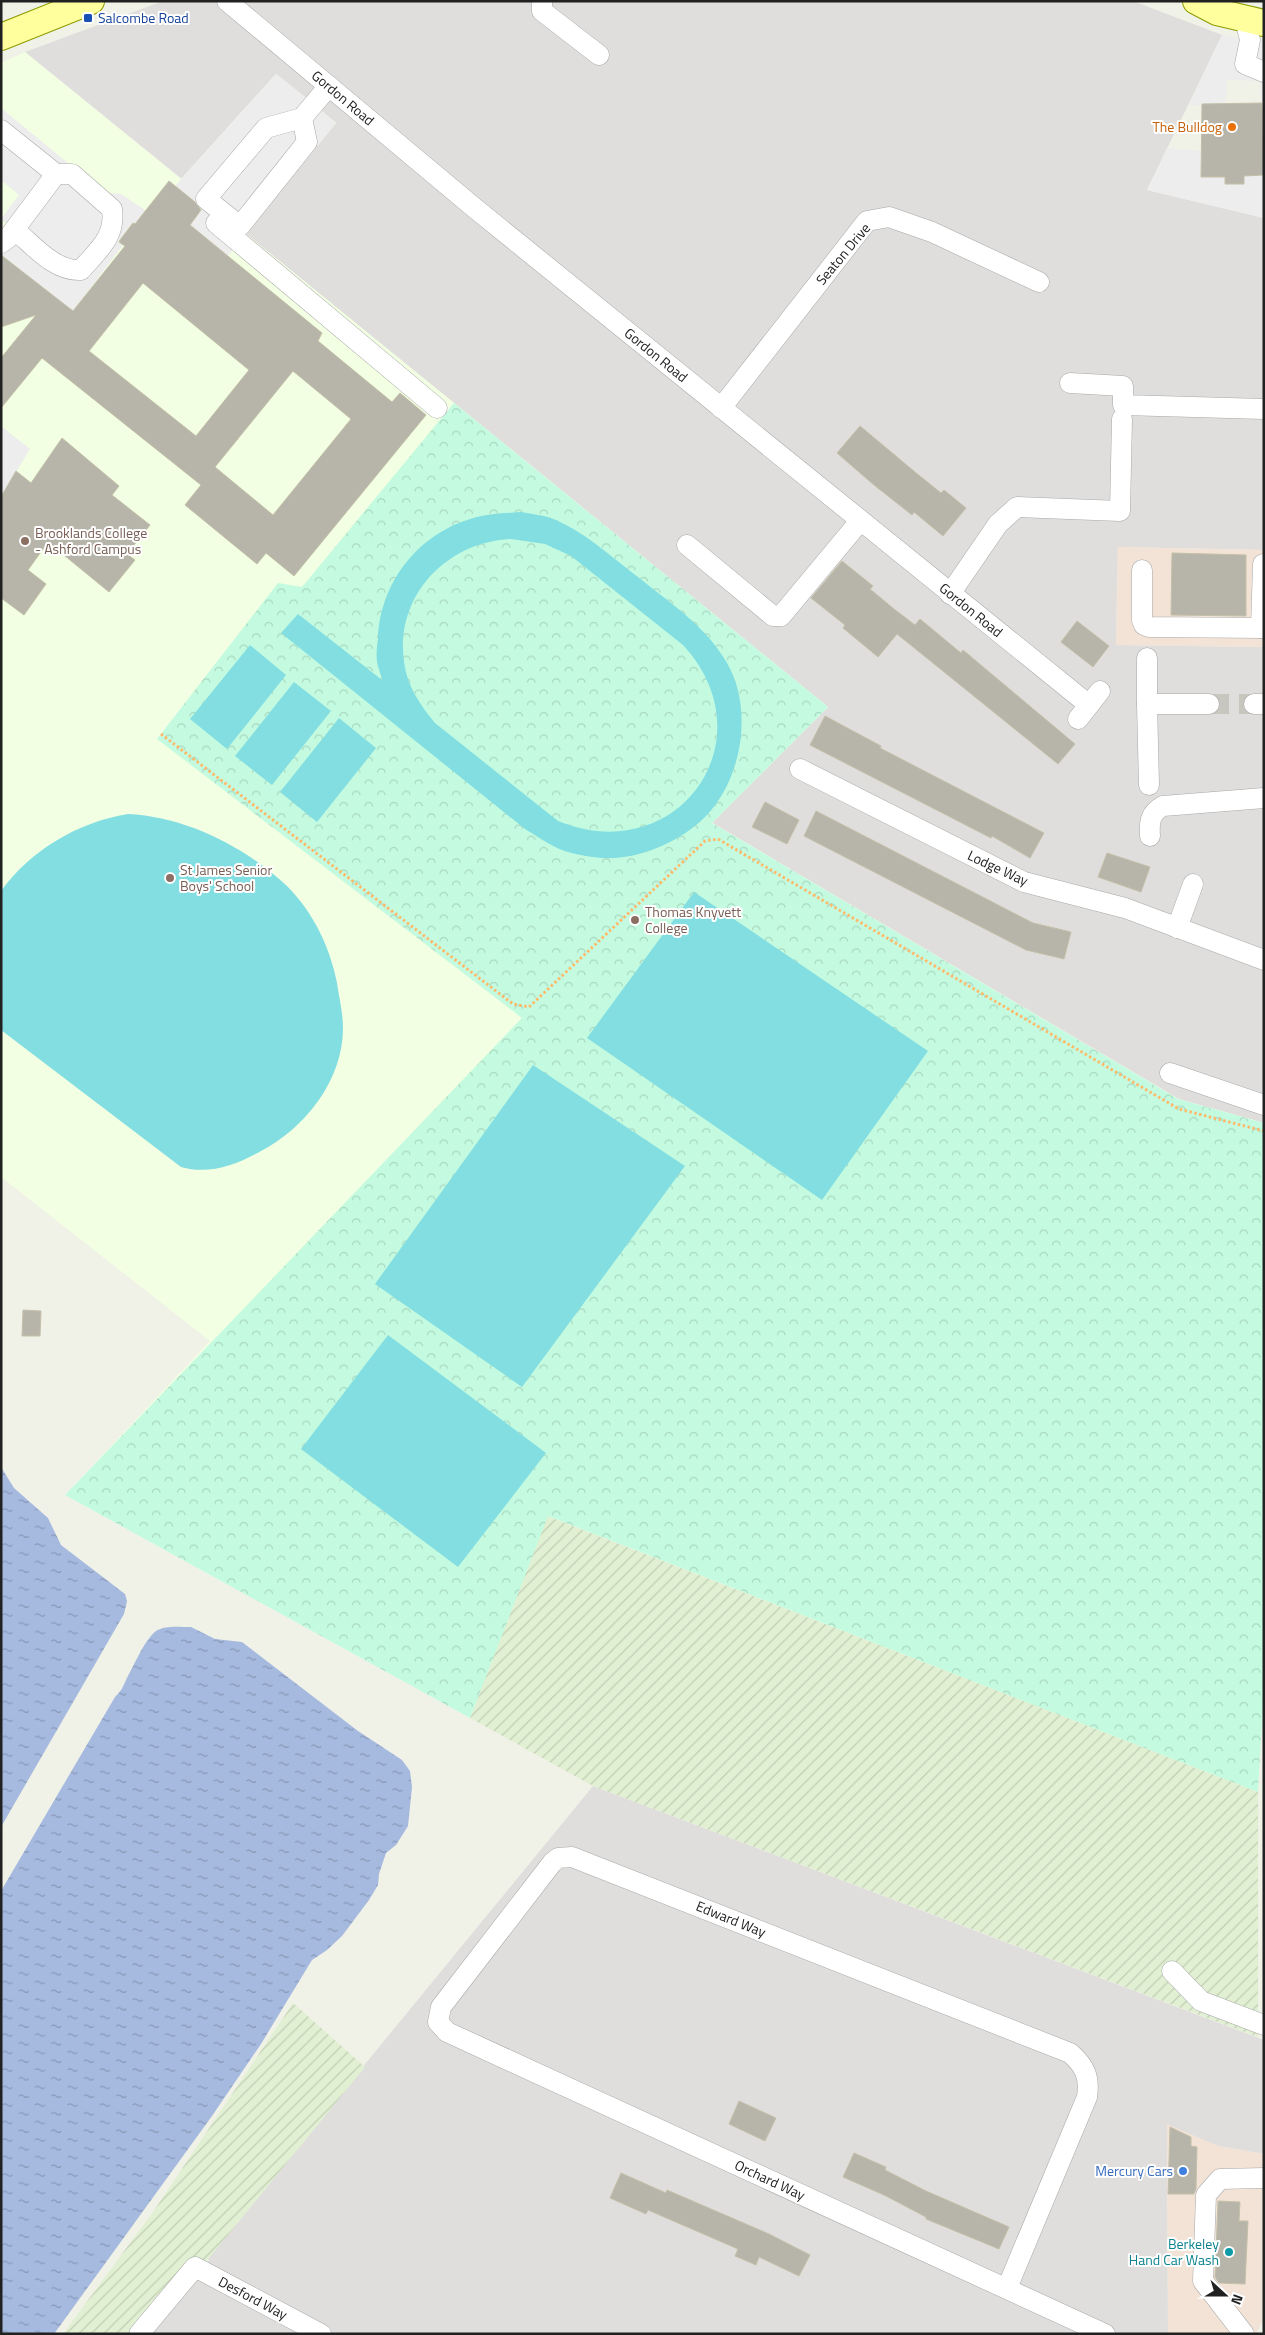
<svg xmlns="http://www.w3.org/2000/svg" width="1265" height="2335" viewBox="0 0 1265 2335" font-family="'Titillium Web',sans-serif">
	<style>
		.residential { fill: #dfdedd }
		.commercial { fill: #f2e3d6 }
		.education { fill: #f2ffe2 }
		.farmland { fill: url(#farmland-furrows) }
		.park { fill: url(#park-crowns) }
		.pitch { fill: #83dee2; fill-rule: evenodd }
		.parking { fill: #ededed }
		.water { fill: url(#water-ripples) }
		.building { fill: #b7b5a9; stroke: #c4c0a8; fill-rule: evenodd }
		.lines { fill: none; stroke-linecap: round; stroke-linejoin: round }
		.minor-tunnel { stroke: #c7c7bf; stroke-width: 20; stroke-dasharray: 20 10; stroke-linecap: butt }
		.minor-casing { stroke: #a8a8a8; stroke-width: 21 }
		.major-casing { stroke: #8d9d00; stroke-width: 28 }
		.path { stroke: #feba6b; stroke-width: 3; stroke-dasharray: 2.5 2.5; stroke-linecap: butt }
		.minor { stroke: #fff; stroke-width: 20 }
		.major { stroke: #ffff9e; stroke-width: 26 }
		.transit-dot { fill: #1a4fb4; stroke: #fff; stroke-width: 2 }
		.food-dot { fill: #e8710a; stroke: #fff; stroke-width: 2 }
		.education-dot { fill: #8d6e63; stroke: #fff; stroke-width: 2 }
		.shop-dot { fill: #3f7fe0; stroke: #fff; stroke-width: 2 }
		.culture-dot { fill: #0f9aa8; stroke: #fff; stroke-width: 2 }
		.labels { text-anchor: middle; stroke-width: 4; stroke-linejoin: round; paint-order: stroke }
		.transit-label { font-size: 14px; fill: #164399; stroke: #fff; text-anchor: start }
		.street-label { font-size: 14px; fill: #212121; stroke: #fff }
		.food-label { font-size: 14px; fill: #c56008; stroke: #fff; text-anchor: end }
		.education-label { font-size: 14px; fill: #785e54; stroke: #fff; text-anchor: start }
		.shop-label { font-size: 14px; fill: #366cbe; stroke: #fff; text-anchor: end }
		.culture-label { font-size: 14px; fill: #0d838f; stroke: #fff; text-anchor: end }
	</style>
	<defs>
		<pattern id="farmland-furrows" width="10" height="10" patternUnits="userSpaceOnUse" patternTransform="scale(1.25)"><rect width="10" height="10" fill="#e1f0d2"/><path d="M-1 1l2-2M0 10L10 0M9 11l2-2" fill="none" stroke="#c1ceb4"/></pattern>
		<pattern id="park-crowns" width="20" height="18" patternUnits="userSpaceOnUse" patternTransform="scale(1.25)"><rect width="20" height="18" fill="#c4fbe0"/><path d="M2 6a3 3 0 1 1 6 0M12 15a3 3 0 1 1 6 0" fill="none" stroke="#a8d7c0"/></pattern>
		<pattern id="water-ripples" width="26" height="14" patternUnits="userSpaceOnUse" patternTransform="scale(1.25)"><rect width="26" height="14" fill="#a6bae0"/><path d="M2 4q2-2 4 0t4 0M15 11q2-2 4 0t4 0" fill="none" stroke="#8797b5"/></pattern>
	</defs>
	<rect width="100%" height="100%" fill="#f0f1e7"/>
	<g class="residential">
		<path d="M163,1H1133L1222,35L1147,190L1264,218V550L1118,547L1116,645L1264,647V1123L1179,1099L711,822L828,707L245,233L336,123L314,104L276,74L182,179L25,52Z"/>
		<path d="M593,1786L1264,2040V2154L1218,2146L1167,2125L1168,2334H147L209,2260L207,2257Z"/>
	</g>
	<g class="commercial">
		<path d="M1118,547L1264,550V647L1116,645Z"/>
		<path d="M1167,2124L1218,2146L1264,2154V2312L1263,2320L1256,2334H1168Z"/>
	</g>
	<path class="education" d="M25,52L181,179L276,74L336,123L245,233L828,707L712,823L1178,1099L1264,1123V1685L1258,1792L548,1516L470,1718L65,1495L210,1341L1,1177V63Z"/>
	<g class="farmland">
		<path d="M547,1516L1258,1792V2037L593,1786L470,1718Z"/>
		<path d="M293,2003L365,2067L147,2334H63L153,2212Z"/>
	</g>
	<path class="park" d="M454,403L828,707L712,823L1178,1099L1264,1123V1685L1258,1792L548,1516L470,1718L65,1495L522,1018L157,739L278,583L302,587Z"/>
	<g class="pitch">
		<path d="M521,512C531,514 542,515 551,518C584,531 610,556 638,577C670,603 706,626 727,663C754,709 742,780 705,817C684,839 644,857 614,858C598,859 576,855 562,850C549,845 537,836 525,829L281,633L298,614L382,680C381,674 378,668 377,662C376,654 377,646 378,639C380,577 426,525 487,515C498,513 510,513 521,512ZM511,539L545,544L571,556L683,645C770,739 678,870 558,821L435,723C420,705 407,686 404,662C395,595 447,542 511,539Z"/>
		<path d="M250,645L286,675L227,749L190,719Z"/>
		<path d="M294,682L331,711L272,785L235,756Z"/>
		<path d="M339,718L376,748L317,822L280,792Z"/>
		<path d="M128,814C186,817 244,846 287,886C313,912 330,947 337,983C339,997 343,1013 343,1028C343,1080 305,1128 261,1151C236,1165 209,1175 181,1167L1,1030V891C31,850 78,822 128,814Z"/>
		<path d="M694,892L928,1051L822,1200L587,1038Z"/>
		<path d="M533,1065L685,1166L522,1387L375,1284Z"/>
		<path d="M388,1335L546,1453L458,1567L301,1449Z"/>
	</g>
	<g class="parking">
		<path d="M1222,35L1264,43V218L1147,190L1167,148L1202,151V177H1225L1226,184H1244V176L1264,175L1260,81L1227,80L1225,103L1188,106Z"/>
		<path d="M276,74L336,123L228,256L190,225L202,208L175,186Z"/>
		<path d="M1,108L103,192L121,194L151,214L140,228L133,223L118,241L123,245L73,311L3,256L1,258V231L7,224L1,219L19,195L1,180Z"/>
		<path d="M1,426L30,449L1,497Z"/>
	</g>
	<g class="water">
		<path d="M1,1467L14,1488L48,1518L61,1545L125,1594L127,1601L124,1614L1,1827Z"/>
		<path d="M191,1627L215,1639L242,1642L358,1731L402,1760L410,1771L412,1787L408,1826L396,1845L386,1853L379,1874L378,1885L369,1900L342,1936L327,1950L312,1960L261,2044L212,2116L54,2334H1V1891L115,1697C123,1690 124,1683 129,1674C135,1663 146,1638 156,1631C165,1625 180,1627 191,1627Z"/>
	</g>
	<g class="building">
		<path d="M1262,103L1264,175L1244,176V184H1225V177H1201L1202,104Z"/>
		<path d="M169,181L195,202L201,210L190,225L322,333L318,341L392,402L400,393L426,415L294,576L266,553L257,564L185,505L201,485L42,358L1,408V358L36,315L1,327V255L73,311L125,246L119,242L120,240L133,223L135,224ZM143,283L249,370L196,436L89,351ZM293,371L351,419L273,515L215,467Z"/>
		<path d="M860,426L915,472L941,493L944,490L966,508L943,536L914,512L912,515L874,485L837,453Z"/>
		<path d="M62,438L119,486L112,495L150,525L127,554L135,560L109,592L48,542L28,570L46,584L24,615L1,598V497L16,471L31,483Z"/>
		<path d="M1172,553L1246,555V616L1171,615Z"/>
		<path d="M842,561L873,586L870,589L894,609L915,625L920,619L961,653L963,650L1075,744L1058,764L897,634L878,657L843,628L845,625L811,598Z"/>
		<path d="M1077,621L1109,646L1093,667L1061,642Z"/>
		<path d="M825,716L881,746L880,748L1044,833L1030,858L992,836L991,838L810,745Z"/>
		<path d="M765,802L799,820L787,844L752,827Z"/>
		<path d="M816,811L1033,923L1071,932L1064,959L1026,950L804,836Z"/>
		<path d="M1107,853L1150,867L1141,892L1098,877Z"/>
		<path d="M23,1310L41,1311L40,1336H22Z"/>
		<path d="M739,2101L776,2118L765,2141L729,2124Z"/>
		<path d="M1170,2127L1191,2137V2146L1197,2147L1196,2189L1194,2194H1168Z"/>
		<path d="M854,2153L886,2167L885,2170L926,2191L1009,2227L999,2249L926,2219V2217L884,2195L843,2177Z"/>
		<path d="M621,2173L666,2193L667,2190L769,2234L810,2255L799,2276L759,2257L756,2265L735,2256L738,2249L648,2210L646,2214L610,2198Z"/>
		<path d="M1218,2201L1240,2202L1239,2221H1248L1245,2284L1219,2283L1215,2277Z"/>
	</g>
	<g class="lines">
		<path class="minor-tunnel" d="M1209,704H1254"/>
		<defs>
			<g id="minor">
				<path d="M227,1L477,210L1089,705"/>
				<path d="M542,1V11L599,55"/>
				<path d="M1245,19L1250,40L1245,64L1264,72"/>
				<path d="M302,118L307,142L240,226L206,199L266,128L302,118L329,86"/>
				<path d="M1,130L56,174L8,238L1,243"/>
				<path d="M218,221L216,223L437,408"/>
				<path d="M15,230C33,245 55,272 81,270C98,250 116,237 112,209L72,174H56"/>
				<path d="M1070,383L1123,386V405L1264,409"/>
				<path d="M721,408L867,221L889,217L932,232L1039,282"/>
				<path d="M687,545L773,616H781L860,521"/>
				<path d="M1142,570V620L1144,625L1149,627L1264,628"/>
				<path d="M950,594L998,524L1017,507L1120,511L1122,419"/>
				<path d="M1261,628L1263,564"/>
				<path d="M1147,658V704"/>
				<path d="M1254,704H1264"/>
				<path d="M1078,719L1100,691"/>
				<path d="M800,769L1024,882L1125,908L1264,960"/>
				<path d="M1149,785L1147,704H1209"/>
				<path d="M1150,836C1149,822 1150,813 1163,806L1264,798"/>
				<path d="M1177,928L1193,884"/>
				<path d="M1170,1073L1264,1105"/>
				<path d="M1172,1971L1201,2001L1264,2025"/>
				<path d="M1007,2288L1087,2097C1090,2077 1085,2066 1070,2053L572,1857L558,1858L552,1863L441,2007L438,2022L447,2032L1105,2334"/>
				<path d="M139,2334L195,2267L321,2334"/>
				<path d="M1244,2334L1203,2281L1206,2195L1220,2179L1264,2178"/>
			</g>
			<g id="major">
				<path d="M1196,1L1217,12L1264,23"/>
				<path d="M1,37L91,1"/>
			</g>
		</defs>
		<use href="#minor" class="minor-casing"/>
		<use href="#major" class="major-casing"/>
		<path class="path" d="M161,734L513,1004L529,1007L705,841L718,839L1179,1109L1264,1131"/>
		<use href="#minor" class="minor"/>
		<use href="#major" class="major"/>
	</g>
	<rect class="transit-dot" x="83" y="13" width="10" height="10" rx="2.5"/>
	<circle class="food-dot" cx="1232" cy="127" r="5"/>
	<g class="education-dot">
		<circle cx="25" cy="541" r="5"/>
		<circle cx="170" cy="878" r="5"/>
		<circle cx="635" cy="920" r="5"/>
	</g>
	<circle class="shop-dot" cx="1183" cy="2171" r="5"/>
	<circle class="culture-dot" cx="1229" cy="2252" r="5"/>
	<g class="labels">
		<g class="transit-label">
			<text x="98" y="23">Salcombe Road</text>
		</g>
		<g class="street-label">
			<text transform="translate(343 98) rotate(40)" y="5">Gordon Road</text>
			<text transform="translate(843 254) rotate(-50)" y="5">Seaton Drive</text>
			<text transform="translate(656 355) rotate(39)" y="5">Gordon Road</text>
			<text transform="translate(971 610) rotate(39)" y="5">Gordon Road</text>
			<text transform="translate(998 868) rotate(25)" y="5">Lodge Way</text>
			<text transform="translate(731 1919) rotate(22)" y="5">Edward Way</text>
			<text transform="translate(770 2180) rotate(25)" y="5">Orchard Way</text>
			<text transform="translate(253 2298) rotate(28)" y="5">Desford Way</text>
		</g>
		<g class="food-label">
			<text x="1222" y="132">The Bulldog</text>
		</g>
		<g class="education-label">
			<text x="35" y="538">Brooklands College<tspan x="35" dy="16">- Ashford Campus</tspan></text>
			<text x="180" y="875">St James Senior<tspan x="180" dy="16">Boys' School</tspan></text>
			<text x="645" y="917">Thomas Knyvett<tspan x="645" dy="16">College</tspan></text>
		</g>
		<g class="shop-label">
			<text x="1173" y="2176">Mercury Cars</text>
		</g>
		<g class="culture-label">
			<text x="1219" y="2249">Berkeley<tspan x="1219" dy="16">Hand Car Wash</tspan></text>
		</g>
	</g>
	<rect width="1265" height="2335" fill="none" stroke="#212121" stroke-width="5"/>
	<g transform="translate(1225 2295) rotate(111)" stroke="#ffffff" stroke-width="4" paint-order="stroke">
	<path d="M0-4L9 19L0 12L-9 19Z" fill="#212121"/>
	<text y="-8" font-size="14" font-weight="bold" text-anchor="middle" fill="#212121">N</text>
	</g>
</svg>
